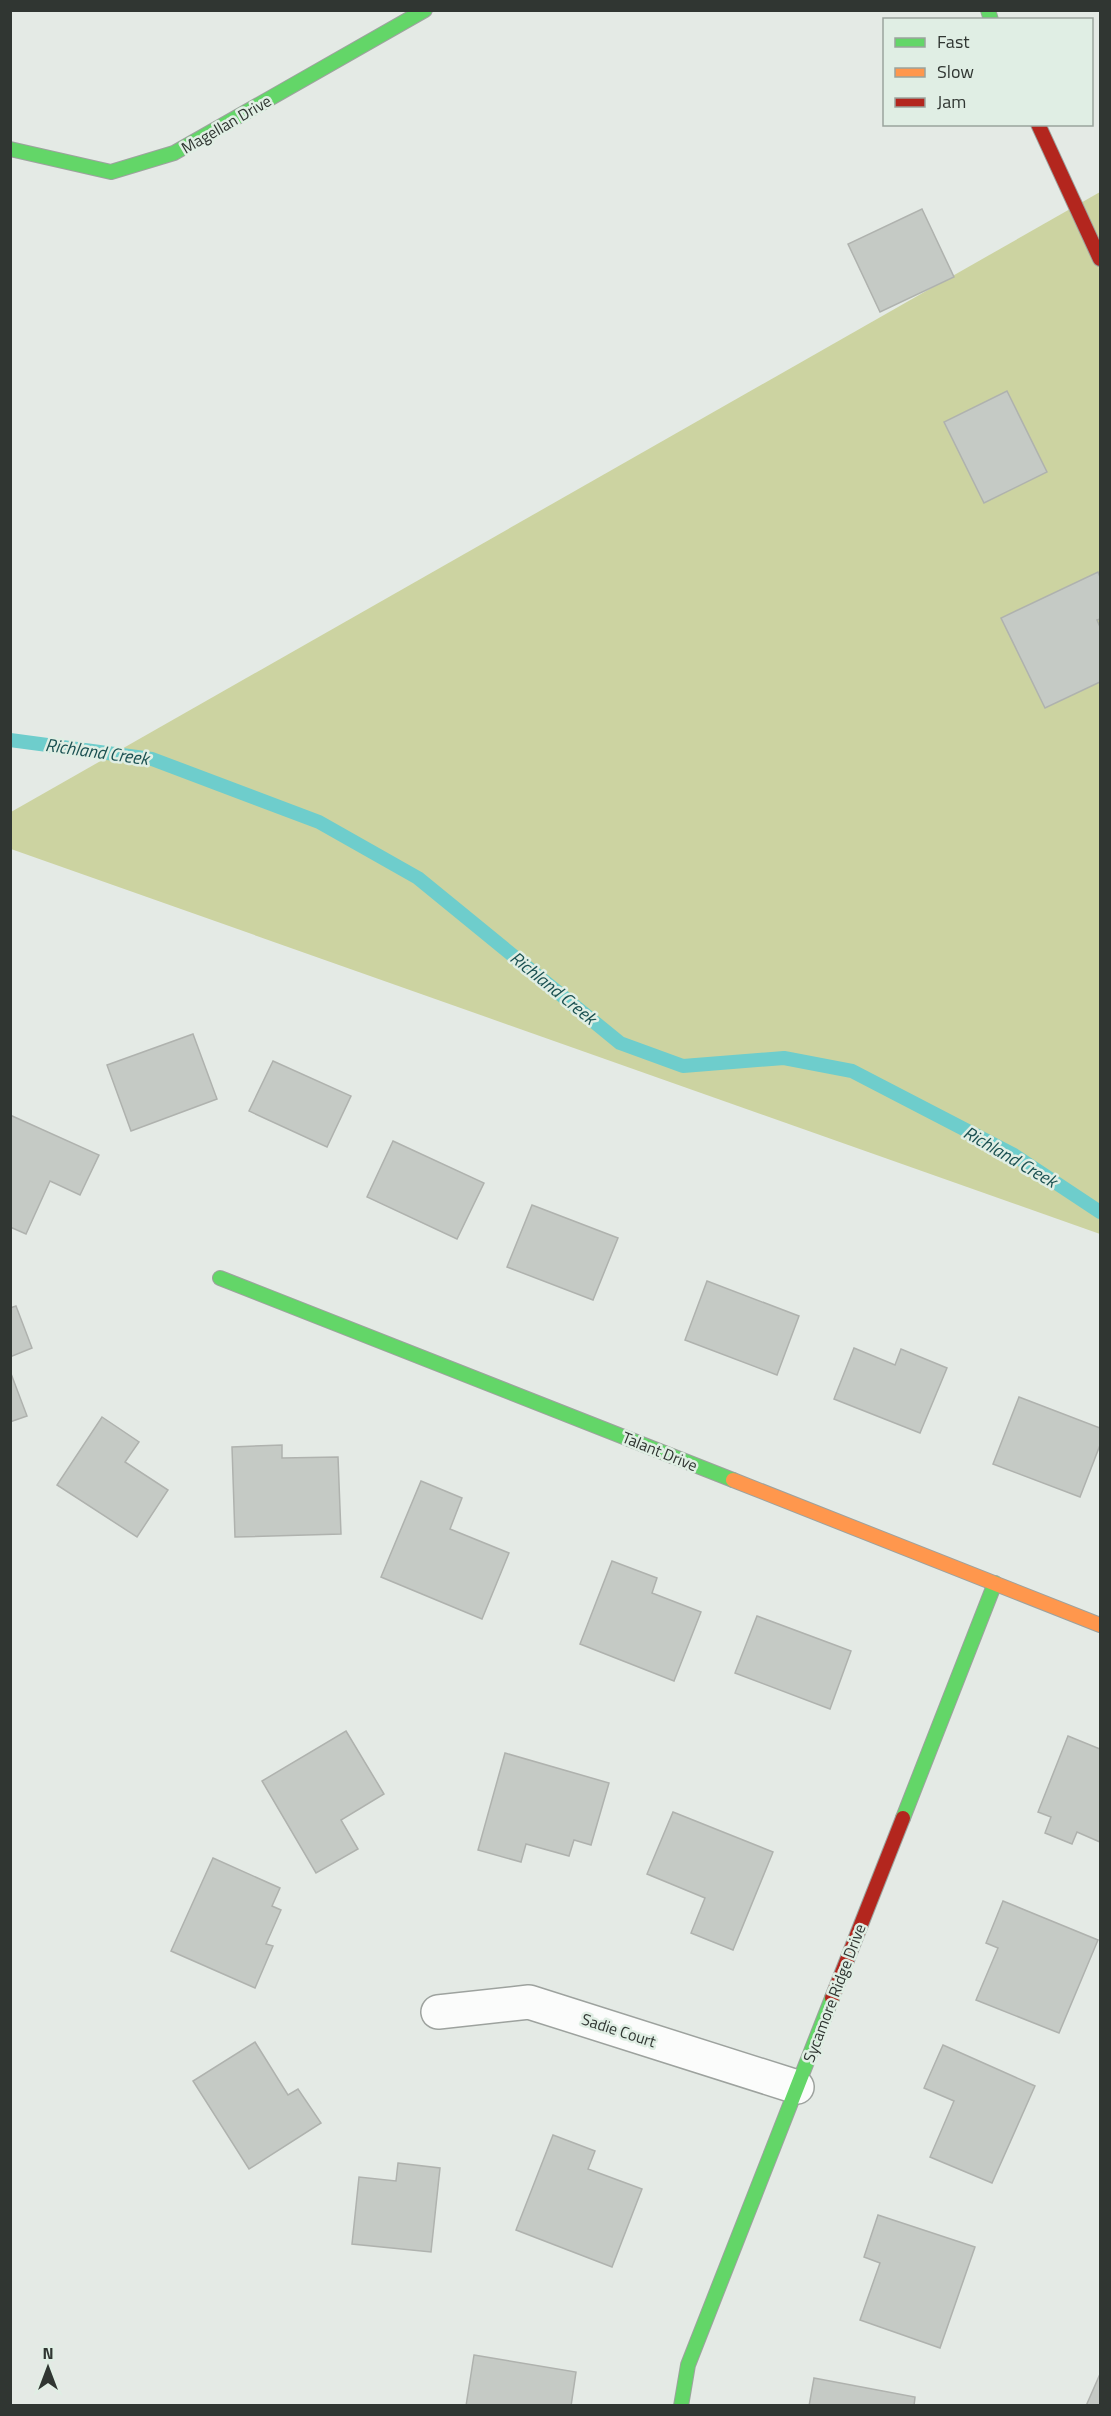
<svg xmlns="http://www.w3.org/2000/svg" width="1111" height="2416" viewBox="0 0 1111 2416" font-family="'Titillium Web',sans-serif">
	<style>
		.forest { fill: #ccd3a1 }
		.lines { fill: none; stroke-linecap: round; stroke-linejoin: round }
		.stream { stroke: #6ecdcc; stroke-width: 14 }
		.building { fill: #c5cac5; stroke: #afb2ae; stroke-width: 1.5 }
		.street-casing { stroke: #9da29e; stroke-width: 36 }
		.fast-casing { stroke: #9da29e; stroke-width: 16 }
		.slow-casing { stroke: #9da29e; stroke-width: 16 }
		.jam-casing { stroke: #9da29e; stroke-width: 16 }
		.street { stroke: #fbfcfb; stroke-width: 33 }
		.fast { stroke: #63d668; stroke-width: 14 }
		.slow { stroke: #ff974d; stroke-width: 14 }
		.jam { stroke: #b3261e; stroke-width: 14 }
		.labels { text-anchor: middle; stroke-width: 5; stroke-linejoin: round; paint-order: stroke }
		.street-label { font-size: 16px; fill: #303632; stroke: #e0eee4 }
		.water-label { font-size: 18px; font-style: italic; fill: #1a5051; stroke: #e0eee4 }
	</style>
	<rect width="100%" height="100%" fill="#e4eae5"/>
	<path class="forest" d="M1100,192V1234L11,849V812Z"/>
	<g class="lines">
		<path class="stream" d="M10,740L152,759L319,822L418,878L620,1043L683,1066L784,1058L852,1071L1014,1155L1100,1212"/>
	</g>
	<g class="building">
		<path d="M922,209L954,277L880,312L848,244Z"/>
		<path d="M1007,391L1047,472L984,503L944,422Z"/>
		<path d="M1098,572L1100,577V619L1097,620L1100,627V682L1045,708L1001,618Z"/>
		<path d="M193,1034L217,1099L131,1131L107,1065Z"/>
		<path d="M273,1061L351,1096L327,1147L249,1111Z"/>
		<path d="M10,1115L99,1155L80,1195L50,1181L26,1234L10,1227Z"/>
		<path d="M393,1141L484,1183L457,1239L367,1197Z"/>
		<path d="M532,1205L618,1238L593,1300L507,1267Z"/>
		<path d="M707,1281L799,1316L777,1375L685,1340Z"/>
		<path d="M16,1306L32,1348L10,1357V1308Z"/>
		<path d="M854,1348L895,1365L901,1349L947,1368L920,1433L834,1399Z"/>
		<path d="M10,1371L27,1416L10,1422Z"/>
		<path d="M1019,1397L1100,1428V1445L1080,1497L993,1464Z"/>
		<path d="M102,1417L139,1442L125,1462L168,1490L137,1537L57,1485Z"/>
		<path d="M282,1445V1458L338,1457L341,1534L235,1537L232,1447Z"/>
		<path d="M421,1481L462,1498L450,1529L509,1553L482,1619L381,1577Z"/>
		<path d="M612,1561L657,1578L652,1593L701,1612L674,1681L580,1644Z"/>
		<path d="M757,1616L851,1651L830,1709L735,1673Z"/>
		<path d="M346,1731L384,1794L341,1820L358,1849L316,1873L262,1781Z"/>
		<path d="M1068,1736L1100,1749V1842L1077,1832L1072,1844L1045,1833L1051,1817L1038,1812Z"/>
		<path d="M505,1753L609,1783L591,1845L574,1840L569,1856L526,1844L521,1862L478,1850Z"/>
		<path d="M673,1812L773,1852L733,1950L691,1933L705,1898L647,1874Z"/>
		<path d="M213,1858L280,1888L272,1906L281,1910L266,1944L273,1946L255,1988L171,1951Z"/>
		<path d="M1003,1901L1098,1940L1059,2033L976,2000L998,1948L986,1943Z"/>
		<path d="M255,2042L288,2095L298,2089L321,2123L249,2169L193,2081Z"/>
		<path d="M943,2045L1035,2086L992,2183L930,2157L954,2101L924,2088Z"/>
		<path d="M553,2135L595,2151L588,2169L642,2189L612,2267L516,2230Z"/>
		<path d="M398,2163L440,2168L431,2252L352,2244L359,2177L396,2181Z"/>
		<path d="M878,2215L975,2247L940,2348L860,2320L880,2263L864,2257Z"/>
		<path d="M474,2355L576,2372L571,2406H466Z"/>
		<path d="M1100,2374V2406H1086Z"/>
		<path d="M814,2378L915,2397L914,2406H809Z"/>
	</g>
	<g class="lines">
		<defs>
			<path id="street" d="M438,2012L529,2002L797,2087"/>
			<g id="fast">
				<path d="M988,10L991,20"/>
				<path d="M10,149L111,172L174,153L425,10"/>
				<path d="M220,1278L733,1480"/>
				<path d="M903,1818L995,1583"/>
				<path d="M681,2406L688,2365L832,1998"/>
			</g>
			<path id="slow" d="M733,1480L1100,1625"/>
			<g id="jam">
				<path d="M1038,124L1100,259"/>
				<path d="M832,1998L903,1818"/>
			</g>
		</defs>
		<use href="#street" class="street-casing"/>
		<use href="#fast" class="fast-casing"/>
		<use href="#slow" class="slow-casing"/>
		<use href="#jam" class="jam-casing"/>
		<use href="#street" class="street"/>
		<use href="#fast" class="fast"/>
		<use href="#slow" class="slow"/>
		<use href="#jam" class="jam"/>
	</g>
	<g class="labels">
		<g class="street-label">
			<text transform="translate(226 124) rotate(-30)" y="6">Magellan Drive</text>
			<text transform="translate(660 1451) rotate(22)" y="6">Talant Drive</text>
			<text transform="translate(834 1993) rotate(-69)" y="6">Sycamore Ridge Drive</text>
			<text transform="translate(619 2030) rotate(18)" y="6">Sadie Court</text>
		</g>
		<g class="water-label">
			<text transform="translate(97 752) rotate(8)" y="6">Richland Creek</text>
			<text transform="translate(553 988) rotate(39)" y="6">Richland Creek</text>
			<text transform="translate(1010 1157) rotate(30)" y="6">Richland Creek</text>
		</g>
	</g>
	<rect width="1111" height="2416" fill="none" stroke="#303632" stroke-width="24"/>
	<rect x="883" y="18" width="210" height="108" fill="#e0eee4" stroke="#9aa49d" stroke-width="1.5"/>
	<rect x="895" y="38" width="30" height="9" fill="#63d668" stroke="#9aa49d" stroke-width="1.5"/>
	<text x="937" y="48" font-size="18" fill="#303632">Fast</text>
	<rect x="895" y="68" width="30" height="9" fill="#ff974d" stroke="#9aa49d" stroke-width="1.5"/>
	<text x="937" y="78" font-size="18" fill="#303632">Slow</text>
	<rect x="895" y="98" width="30" height="9" fill="#b3261e" stroke="#9aa49d" stroke-width="1.5"/>
	<text x="937" y="108" font-size="18" fill="#303632">Jam</text>
	<g transform="translate(48 2368)" stroke="#e0eee4" stroke-width="4.5" paint-order="stroke">
	<path d="M0-4.5L10 22L0 15L-10 22Z" fill="#303632"/>
	<text y="-9" font-size="16" font-weight="bold" text-anchor="middle" fill="#303632">N</text>
	</g>
</svg>
